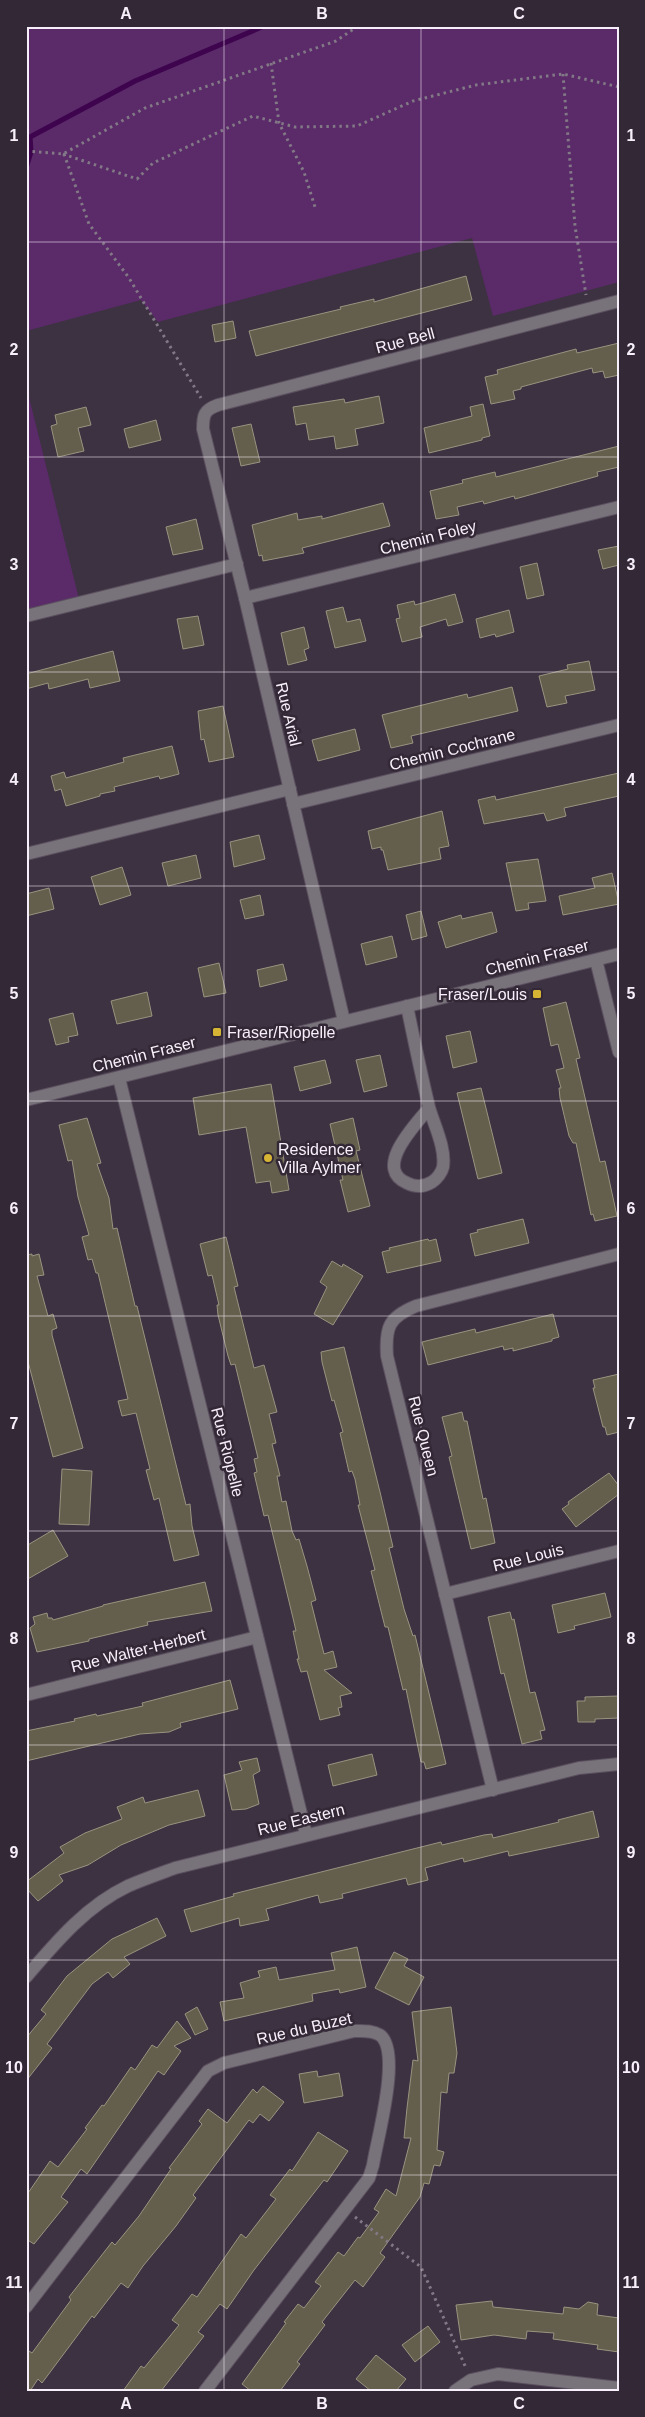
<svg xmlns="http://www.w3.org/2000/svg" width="645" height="2417" viewBox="0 0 645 2417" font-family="Arial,sans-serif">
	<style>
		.green { fill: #5a2a69 }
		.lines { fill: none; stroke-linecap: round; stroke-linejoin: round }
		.stream { stroke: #3e044e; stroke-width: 5 }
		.building { fill: #645e4c; stroke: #999380 }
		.minor-casing { stroke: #5b505f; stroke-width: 14 }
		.path { stroke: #827886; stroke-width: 3; stroke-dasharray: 2.5 4; stroke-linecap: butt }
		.minor { stroke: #78737a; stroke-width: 12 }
		.grid { fill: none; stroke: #f7f0fa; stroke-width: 1; stroke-opacity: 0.55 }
		.poi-dot { fill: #d6b534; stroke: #332836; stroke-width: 2 }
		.labels { text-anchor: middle; stroke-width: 5; stroke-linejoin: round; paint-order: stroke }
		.street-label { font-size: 16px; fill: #f7f0fa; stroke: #332836 }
		.poi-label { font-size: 16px; fill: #f7f0fa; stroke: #332836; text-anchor: start }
		.neatline { fill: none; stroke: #f7f0fa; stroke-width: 2 }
		.grid-label { font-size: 16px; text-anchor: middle; font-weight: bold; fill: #f7f0fa }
	</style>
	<rect width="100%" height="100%" fill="#3d3241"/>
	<g class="green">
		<path d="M26,26H619V282L493,316L472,238L158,322L141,300L26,331Z"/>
		<path d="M26,385L80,603L26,616Z"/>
	</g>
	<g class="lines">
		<path class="stream" d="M26,168L31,152L30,137L135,81L264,26"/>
	</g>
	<g class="building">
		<path d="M466,276L472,300L256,356L249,331L341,309L340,307L374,299V302Z"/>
		<path d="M233,321L236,338L215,342L212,325Z"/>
		<path d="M619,343V375L605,378L603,371L593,373L592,368L521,387V389L513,391L515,399L491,404L485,377L498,374L497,370L576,349L577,353Z"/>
		<path d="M379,396L384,423L355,429L358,445L336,449L334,436L309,440L306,423L296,425L293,407L344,399L345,403Z"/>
		<path d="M483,404L490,436L482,438V440L429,453L424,428L472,416L470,407Z"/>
		<path d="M86,407L91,425L78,428L84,451L58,457L51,426L57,424L55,415Z"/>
		<path d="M156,420L161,440L129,448L124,429Z"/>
		<path d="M251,424L260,462L241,466L232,428Z"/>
		<path d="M619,446V467L597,472L598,476L515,499L514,496L484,504L483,501L457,507L459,515L436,519L430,491L463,483L462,480L495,472L496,477Z"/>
		<path d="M383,503L390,526L302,548L304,553L263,561L262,555L259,556L252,525L297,513L298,520L322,516V519Z"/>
		<path d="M196,519L203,549L173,555L166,527Z"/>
		<path d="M619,546V565L603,569L598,550Z"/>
		<path d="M537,563L544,595L527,599L520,567Z"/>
		<path d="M455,594L463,622L448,626L446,619L420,627L422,637L402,642L396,619L400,618L397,605L414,601L415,605Z"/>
		<path d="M343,607L347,622L360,619L366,641L335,648L326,611Z"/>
		<path d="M509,610L514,632L496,637L495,634L480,638L476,619Z"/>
		<path d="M198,616L204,645L183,649L177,619Z"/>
		<path d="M304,627L309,648L304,650L307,660L288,665L281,633Z"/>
		<path d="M113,651L120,681L90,688L88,679L49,689L48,683L26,689V674Z"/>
		<path d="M589,661L595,690L565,696L567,703L547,707L539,676L568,669L567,665Z"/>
		<path d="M512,687L518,711L411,736L413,743L391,748L382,715L467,694L468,698Z"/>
		<path d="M223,706L234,757L209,762L204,739L201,740L198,711Z"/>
		<path d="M355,729L360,750L318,761L312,740Z"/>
		<path d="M172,746L179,774L160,779L159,776L114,787L115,791L100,794V796L66,806L61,789L55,791L51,776L64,772L66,778L124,762L123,758Z"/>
		<path d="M619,773V796L564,808L566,816L547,821L544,813L484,824L478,800L495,796L496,800Z"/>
		<path d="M442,811L449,846L439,848L441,859L388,870L383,850H381V847L372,849L368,831Z"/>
		<path d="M259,835L265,859L234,867L230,842Z"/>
		<path d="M196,855L201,878L168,886L162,863Z"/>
		<path d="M538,859L546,901L528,903L529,909L516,911L506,863Z"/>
		<path d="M122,867L131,895L100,905L91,877Z"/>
		<path d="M612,873L619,904L563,915L559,896L595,888L592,878Z"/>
		<path d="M49,888L54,909L26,916V894Z"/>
		<path d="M260,895L264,915L245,919L240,900Z"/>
		<path d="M421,911L427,936L412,940L406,915Z"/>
		<path d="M492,912L497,932L446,948L438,922L461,915L462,919Z"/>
		<path d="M392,936L397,957L366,965L361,944Z"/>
		<path d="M219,963L226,993L204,997L198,968Z"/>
		<path d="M283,964L287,980L260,987L257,970Z"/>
		<path d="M147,992L152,1016L117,1024L111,1001Z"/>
		<path d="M566,1002L580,1058L576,1059L600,1162L605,1161L617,1216L595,1221L593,1214L591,1215L576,1143H573L569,1136L560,1098L559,1088H561L556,1070L564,1068L558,1044L551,1046L543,1008Z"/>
		<path d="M73,1013L78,1035L68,1037L69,1042L56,1045L49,1019Z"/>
		<path d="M470,1031L477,1062L453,1068L446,1036Z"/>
		<path d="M380,1055L387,1086L364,1092L356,1060Z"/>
		<path d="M325,1060L331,1083L300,1091L294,1067Z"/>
		<path d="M271,1084L289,1190L272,1193L270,1181L256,1183L246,1127L199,1135L193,1098Z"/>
		<path d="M481,1088L502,1173L478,1179L457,1093Z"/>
		<path d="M87,1118L101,1163L97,1164L109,1198L113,1229L117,1228L135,1306H137L186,1505L190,1504L192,1526L199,1555L174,1561L159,1498L154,1500L146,1470L150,1469L136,1413L122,1416L118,1401L128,1399L98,1273H96L92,1259L88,1260L82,1237L89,1235L78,1197L72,1160L68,1161L59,1125Z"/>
		<path d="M353,1118L360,1150L356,1151L370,1206L348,1212L340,1180H343L330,1124Z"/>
		<path d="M523,1219L529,1243L475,1256L470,1234L478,1232L477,1230Z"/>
		<path d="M226,1237L238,1286L234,1287L254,1368L264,1365L277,1412L269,1414L276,1443L272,1444L280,1476H277L282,1502L286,1501L292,1531L296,1540L299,1539L307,1566L316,1600L311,1602L324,1654L333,1651L337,1667L324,1670L352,1693L340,1696L342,1707L338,1708L340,1715L320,1720L307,1671L301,1672L297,1659H299L293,1631H296L293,1618L268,1515L264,1516L254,1473L257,1472L254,1459L258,1458L235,1364L231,1365L228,1356L218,1315L217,1305H219L212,1275L208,1276L200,1244Z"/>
		<path d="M428,1239L429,1241L436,1239L441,1261L387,1273L382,1252L390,1250L389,1248Z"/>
		<path d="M32,1254V1256L39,1254L44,1275L37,1276L48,1316L53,1314L57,1328L52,1330V1335L83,1448L53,1457L26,1354V1255Z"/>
		<path d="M332,1261L342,1267L343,1264L363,1276L333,1325L314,1314L327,1287L320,1282Z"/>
		<path d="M553,1314L559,1337L552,1339V1341L513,1351V1348L504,1350L503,1346L428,1365L422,1342L475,1329L476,1333Z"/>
		<path d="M344,1347L380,1492L393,1547L389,1548L404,1609L413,1636L415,1635L446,1764L426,1769L424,1762H421L406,1689L403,1690L388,1627H385L371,1571L375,1570L358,1505H360L355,1479L352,1471L349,1472L340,1433L343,1432L334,1400L332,1401L322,1362L321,1352Z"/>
		<path d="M619,1374V1432L607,1435L605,1427H603L593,1388H595L593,1380Z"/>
		<path d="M462,1412L464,1421H467L483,1499L486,1498L495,1543L471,1549L449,1457L452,1456L442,1417Z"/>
		<path d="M62,1469L92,1471L89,1525L59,1524Z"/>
		<path d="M609,1473L619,1486V1494L576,1527L562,1509L569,1504L568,1502Z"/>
		<path d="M53,1530L68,1556L26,1580V1546Z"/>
		<path d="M205,1582L212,1611L147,1622L148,1625L89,1639V1641L37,1652L30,1628L35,1624L33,1617L47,1613L48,1618H52L53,1620L103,1606V1605Z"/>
		<path d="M605,1593L611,1617L574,1626L575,1629L558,1633L552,1605Z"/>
		<path d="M510,1612L512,1620L514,1619L530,1693L535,1692L545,1730L540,1731L542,1739L522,1744L504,1673L501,1674L488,1617Z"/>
		<path d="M230,1680L238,1709L180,1723L181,1727L169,1732L140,1734L26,1761V1731L75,1721L74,1719L96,1714L97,1716L143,1706L142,1703Z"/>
		<path d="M619,1696V1718L595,1719V1722H578L577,1701H585V1697Z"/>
		<path d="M372,1754L377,1775L333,1786L328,1765Z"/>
		<path d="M257,1758L260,1771L253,1775L259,1804L246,1809L232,1810L224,1775L242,1770L239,1762Z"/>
		<path d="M198,1790L205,1816L169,1825L121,1845L88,1865L59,1875L63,1881L38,1901L26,1888V1882L64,1853L60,1847L85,1833L122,1819L117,1807L143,1797L145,1803Z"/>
		<path d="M593,1811L599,1837L509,1856L508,1851L464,1862L463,1858L425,1868L428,1880L408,1885L406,1878L342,1894L343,1898L320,1903L318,1895L266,1909L269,1920L240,1926L239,1918L191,1932L184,1910L234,1896L233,1894L441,1842L442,1845L484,1835L492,1834L493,1838L559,1822L558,1820Z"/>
		<path d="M157,1918L166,1936L124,1957L130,1964L113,1978L108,1972L92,1984L47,2044L52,2048L26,2081V2038L46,2014L41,2010L67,1976L112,1939Z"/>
		<path d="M357,1947L366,1987L340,1993L339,1989L312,1994L313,2001L224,2021L220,2002L244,1998L240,1983L260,1977L258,1971L276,1967L279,1980L335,1970L331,1953Z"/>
		<path d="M394,1952L408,1959L404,1966L424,1977L409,2005L375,1988Z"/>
		<path d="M197,2007L208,2029L195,2035L185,2014Z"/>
		<path d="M451,2007L457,2053L454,2073H449L447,2093L441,2092L437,2150L444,2152L440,2166L434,2165L429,2184L424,2183L420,2197L380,2253L385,2257L363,2287L355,2280L322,2322L325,2325L297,2362L300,2364L280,2391H251L242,2384L286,2323L284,2322L298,2304L304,2308L321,2286L315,2282L338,2252L344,2256L358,2237L360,2238L379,2212L374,2209L386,2189L396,2196L411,2138H404L407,2108L413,2060L418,2061L412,2012Z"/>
		<path d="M177,2021L191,2038L174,2046L181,2051L164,2075L158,2071L87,2174L81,2169L61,2197L68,2202L34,2244L26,2239V2196L50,2161L58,2167L87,2129L85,2128L102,2105L104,2106L131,2067L135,2070L152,2045L157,2048Z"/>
		<path d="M317,2071L318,2077L339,2073L343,2096L304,2103L299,2074Z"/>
		<path d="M263,2086L284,2102L269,2121L260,2114L253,2123L249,2120L193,2195L196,2198L176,2226L143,2266L128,2288L121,2283L94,2318L92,2316L42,2383L38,2379L30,2391H26V2349L32,2353L71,2300L69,2297L112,2242L115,2245L139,2216L171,2169L169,2168L202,2124L199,2121L208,2109L227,2123L253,2089L257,2093Z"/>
		<path d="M318,2132L348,2151L327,2182L324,2180L254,2270L227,2309L220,2304L198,2332L204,2336L161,2391H123L141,2366L144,2368L179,2325L172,2320L192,2294L197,2297L241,2234L246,2238L276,2199L270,2195L290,2169L292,2171Z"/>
		<path d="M492,2301L493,2307L563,2314L564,2307L579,2309L588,2302L598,2304L597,2315L619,2318V2352L597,2349L598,2345L553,2339L554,2333L527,2331L526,2339L494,2335L461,2340L456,2305Z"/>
		<path d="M428,2326L440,2342L415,2362L402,2345Z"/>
		<path d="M376,2355L406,2379L396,2391H371L356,2379Z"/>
	</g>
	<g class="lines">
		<defs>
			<g id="minor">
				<path d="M245,598L619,507"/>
				<path d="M26,616L237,564"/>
				<path d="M293,804L619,725"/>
				<path d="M26,854L290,789"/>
				<path d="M596,960L619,1052"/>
				<path d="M407,1006C414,1040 421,1074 429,1107C434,1125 446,1148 443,1167C442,1172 437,1179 432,1182C424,1187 415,1187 407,1183C372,1168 417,1123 429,1108"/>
				<path d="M344,1021L245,598L203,429C203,415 204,410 218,405L619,301"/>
				<path d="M119,1078L306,1834"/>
				<path d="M26,1100L619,954"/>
				<path d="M445,1594L619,1551"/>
				<path d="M26,1695L257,1637"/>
				<path d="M493,1790L387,1356C385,1327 389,1317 416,1306L619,1254"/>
				<path d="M26,1977C56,1942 86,1906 128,1886C144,1879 159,1874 175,1868L579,1768L619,1764"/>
				<path d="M26,2307L208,2071L224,2063L354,2031C363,2031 372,2030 380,2035C402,2052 377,2139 373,2165L369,2178L205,2391"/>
				<path d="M455,2391L471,2380L498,2374L619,2388"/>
			</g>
		</defs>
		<use href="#minor" class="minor-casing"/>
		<g class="path">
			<path d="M271,63L279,123L304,172L315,207"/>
			<path d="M563,74L575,226L586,295"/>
			<path d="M26,151L63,154L145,108L336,41L358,26"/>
			<path d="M63,154L137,179L153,163L253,116L295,127L357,126L413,101L476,85L563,74L619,87"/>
			<path d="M64,154L89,224L129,278L201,398"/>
			<path d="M355,2217L421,2267L466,2368"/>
		</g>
		<use href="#minor" class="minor"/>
	</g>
	<path class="grid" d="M224,26V2391M421,26V2391M26,242H619M26,457H619M26,672H619M26,886H619M26,1101H619M26,1316H619M26,1531H619M26,1745H619M26,1960H619M26,2175H619"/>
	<g class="poi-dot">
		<rect x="532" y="989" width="10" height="10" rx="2.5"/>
		<rect x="212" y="1027" width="10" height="10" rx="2.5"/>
		<circle cx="268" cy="1158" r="5"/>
	</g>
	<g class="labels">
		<g class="street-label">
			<text transform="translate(405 340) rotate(-15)" y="6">Rue Bell</text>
			<text transform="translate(428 537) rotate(-14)" y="6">Chemin Foley</text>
			<text transform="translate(289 714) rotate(77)" y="6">Rue Arial</text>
			<text transform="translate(452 749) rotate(-14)" y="6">Chemin Cochrane</text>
			<text transform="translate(537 957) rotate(-14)" y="6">Chemin Fraser</text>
			<text transform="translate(144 1054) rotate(-14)" y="6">Chemin Fraser</text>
			<text transform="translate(424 1436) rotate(76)" y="6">Rue Queen</text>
			<text transform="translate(228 1452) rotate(76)" y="6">Rue Riopelle</text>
			<text transform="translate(528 1557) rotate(-14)" y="6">Rue Louis</text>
			<text transform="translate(138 1650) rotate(-14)" y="6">Rue Walter-Herbert</text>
			<text transform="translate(301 1819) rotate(-14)" y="6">Rue Eastern</text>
			<text transform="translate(304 2028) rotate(-13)" y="6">Rue du Buzet</text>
		</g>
		<g class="poi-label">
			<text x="527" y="1000" text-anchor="end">Fraser/Louis</text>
			<text x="227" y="1038">Fraser/Riopelle</text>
			<text x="278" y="1155">Residence<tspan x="278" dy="18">Villa Aylmer</tspan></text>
		</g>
	</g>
	<rect width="645" height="2417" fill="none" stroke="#332836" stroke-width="55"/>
	<rect x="28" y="28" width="590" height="2362" class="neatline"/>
	<g class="grid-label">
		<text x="126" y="19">A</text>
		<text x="322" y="19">B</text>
		<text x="519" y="19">C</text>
		<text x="14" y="141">1</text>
		<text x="631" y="141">1</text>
		<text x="14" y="355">2</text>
		<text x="631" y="355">2</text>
		<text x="14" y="570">3</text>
		<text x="631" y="570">3</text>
		<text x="14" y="785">4</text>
		<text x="631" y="785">4</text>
		<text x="14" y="999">5</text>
		<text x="631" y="999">5</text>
		<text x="14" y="1214">6</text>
		<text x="631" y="1214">6</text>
		<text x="14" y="1429">7</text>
		<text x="631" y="1429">7</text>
		<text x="14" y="1644">8</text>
		<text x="631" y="1644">8</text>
		<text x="14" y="1858">9</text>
		<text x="631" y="1858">9</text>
		<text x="14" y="2073">10</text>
		<text x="631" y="2073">10</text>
		<text x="14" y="2288">11</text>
		<text x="631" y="2288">11</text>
		<text x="126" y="2409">A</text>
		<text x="322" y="2409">B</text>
		<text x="519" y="2409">C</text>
	</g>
</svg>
